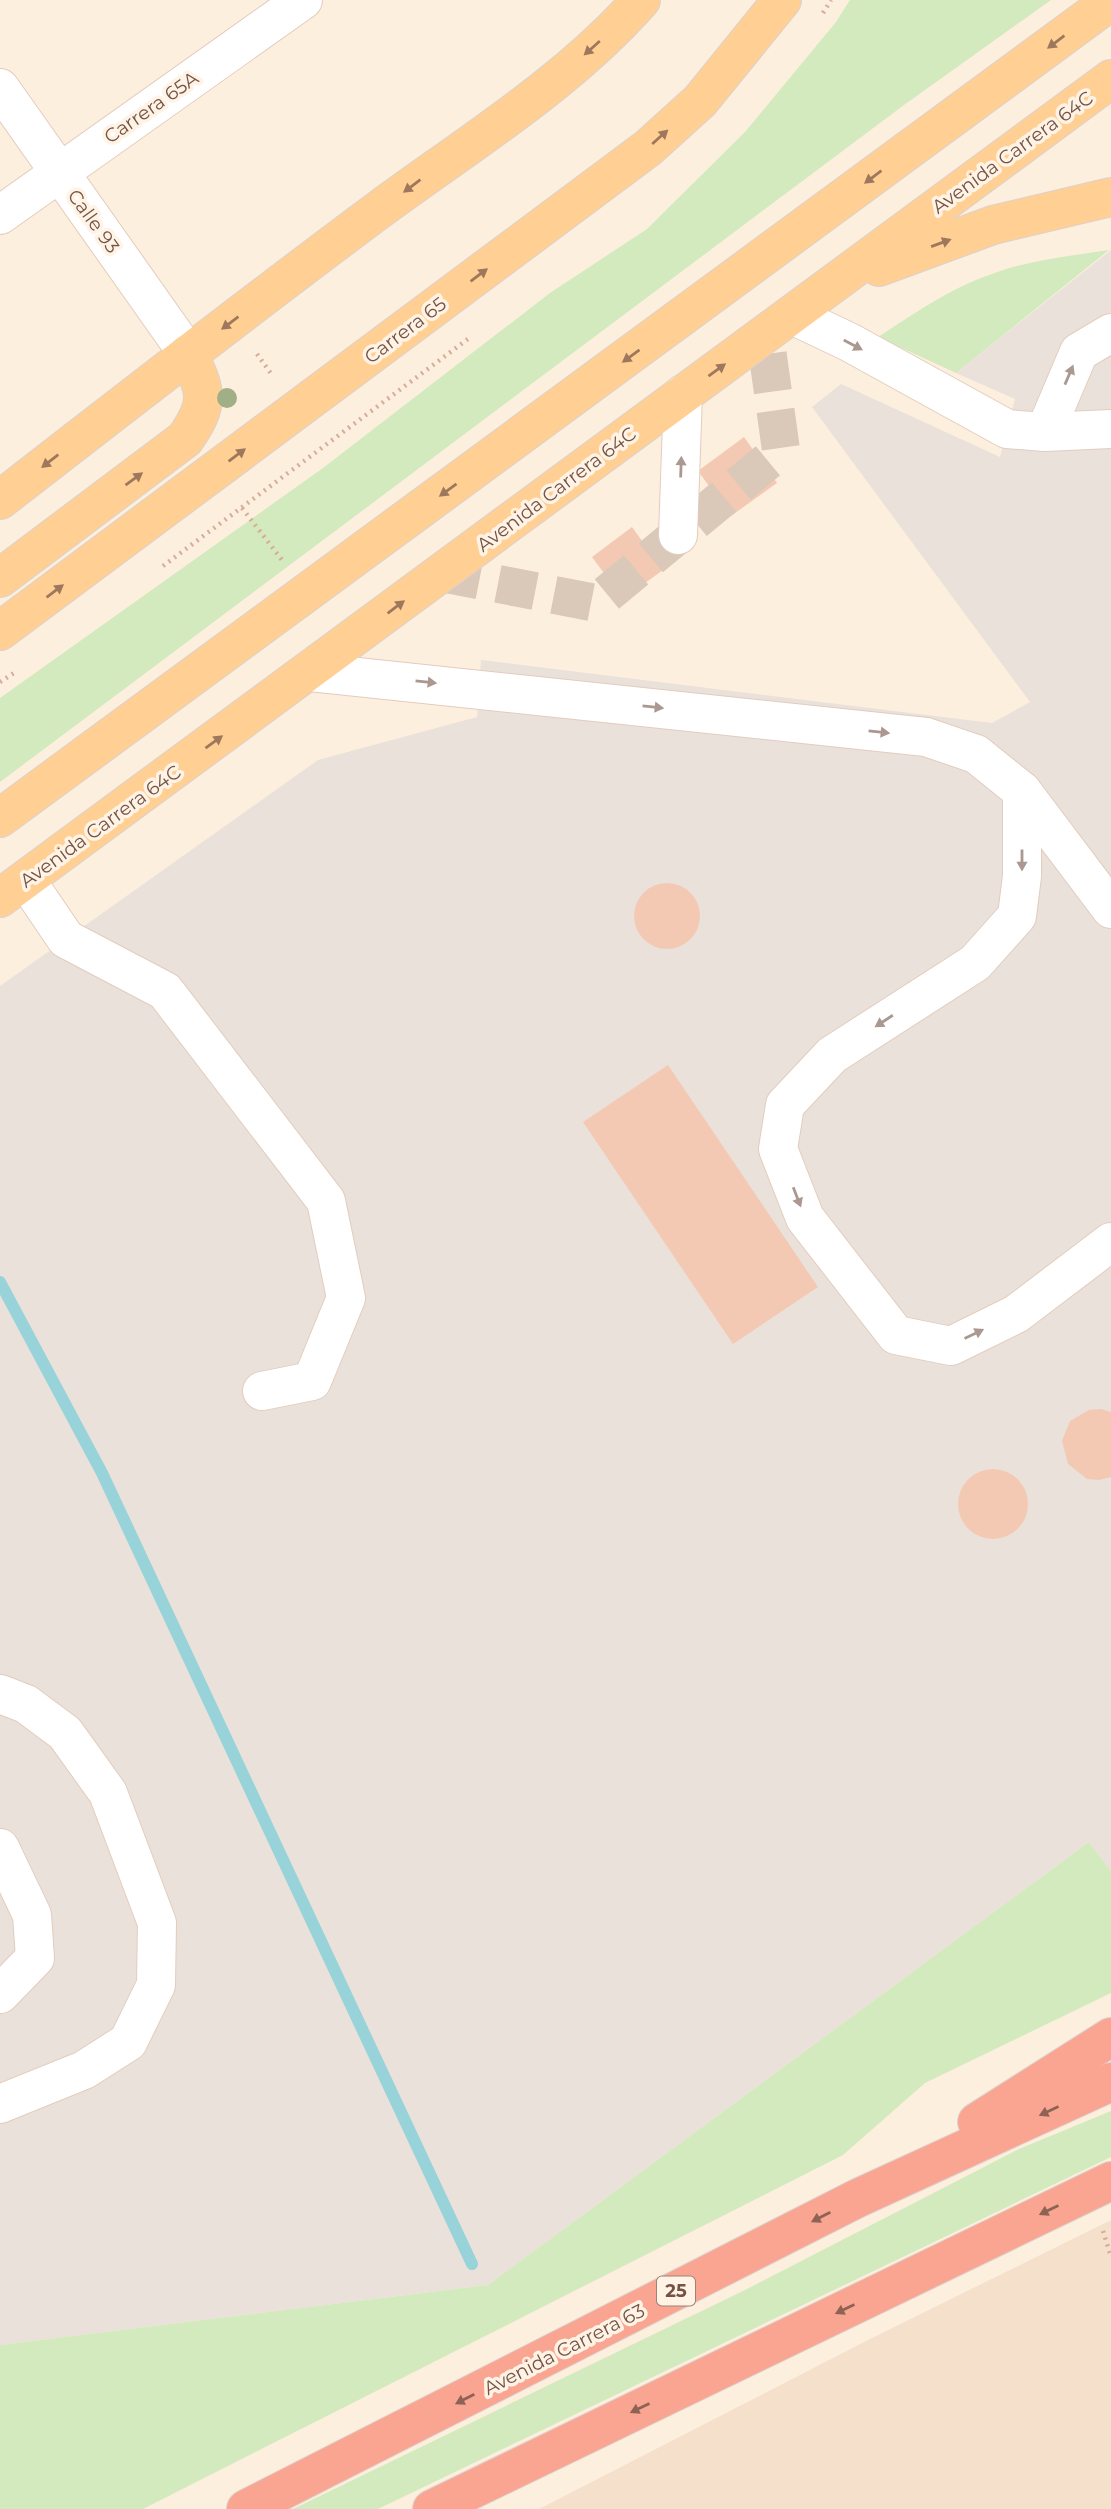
<svg xmlns="http://www.w3.org/2000/svg" width="1111" height="2509" viewBox="0 0 1111 2509" font-family="Montserrat,sans-serif">
	<style>
		.residential { fill: #f5e0cc }
		.industrial { fill: #eae1da }
		.green { fill: #d2eabd }
		.lines { fill: none; stroke-linecap: round; stroke-linejoin: round }
		.stream { stroke: #98d3d9; stroke-width: 12 }
		.building { fill: #f3c9b4 }
		.minor-tunnel { stroke: #dac8b8; stroke-width: 38; stroke-dasharray: 38 19; stroke-linecap: butt }
		.minor-casing { stroke: #e3ccbd; stroke-width: 40 }
		.major-casing { stroke: #dbd2cf; stroke-width: 40 }
		.highway-casing { stroke: #dbd2cf; stroke-width: 40 }
		.path { stroke: #d7ac98; stroke-width: 4.5; stroke-dasharray: 2 5; stroke-linecap: butt }
		.minor { stroke: #fff; stroke-width: 38 }
		.major { stroke: #ffcf93; stroke-width: 38 }
		.highway { stroke: #faa591; stroke-width: 38 }
		.tree { fill: #a0af85 }
		.oneway { fill: #9d785d }
		.oneway2 { fill: #ab9890 }
		.oneway3 { fill: #8e6355 }
		.labels { text-anchor: middle; stroke-width: 7; stroke-linejoin: round; paint-order: stroke }
		.shield { fill: #fff3e5; stroke: #9d8376; stroke-width: 2 }
		.shield-label { font-size: 18px; font-weight: bold; fill: #735346 }
		.street-label { font-size: 19px; fill: #735346; stroke: #fff3e5 }
	</style>
	<rect width="100%" height="100%" fill="#fdefde"/>
	<path class="residential" d="M1111,2220V2509H539L868,2340Z"/>
	<path class="industrial" d="M1111,250V1871L1089,1842L488,2285L0,2345V986L318,760L477,717L481,660L992,723L1030,702L812,407L841,384L1000,457L1015,399L956,373Z"/>
	<g class="green">
		<path d="M850,0H1051L904,105L0,782V698L323,468L550,293L647,229L745,132L836,22Z"/>
		<path d="M1109,250L956,373L878,337C914,314 950,288 992,274C1029,260 1070,256 1109,250Z"/>
		<path d="M1089,1842L1111,1871V1993L925,2083L843,2155L143,2509H0V2345L488,2285Z"/>
		<path d="M1111,2111V2157L378,2509H293L743,2291L1019,2149Z"/>
	</g>
	<g class="lines">
		<path class="stream" d="M0,1282L102,1473L472,2264"/>
	</g>
	<g class="building">
		<path d="M744,437L777,483L731,516L698,471Z"/>
		<path d="M632,527L663,570L623,599L592,557Z"/>
		<circle cx="667" cy="916" r="33"/>
		<path d="M668,1065L818,1287L733,1344L583,1122Z"/>
		<path d="M1101,1409L1111,1412V1477L1099,1480L1087,1479L1068,1464L1062,1441L1070,1421L1089,1410Z"/>
		<circle cx="993" cy="1504" r="35"/>
	</g>
	<g class="lines">
		<path class="minor-tunnel" d="M442,573L596,603L781,450L765,335"/>
		<defs>
			<g id="minor">
				<path d="M0,88L188,354"/>
				<path d="M0,215L303,0"/>
				<path d="M792,315L849,342L1007,429L1045,432L1079,352L1111,333"/>
				<path d="M1045,432L1111,429"/>
				<path d="M678,535L683,394"/>
				<path d="M310,672L926,737L976,754L1022,791L1111,909"/>
				<path d="M1022,791V876L1017,916L975,963L832,1055L785,1105L778,1149L805,1218L896,1335L951,1346L1016,1314L1111,1242"/>
				<path d="M26,880L66,939L165,991L326,1201L346,1298L312,1381L262,1391"/>
				<path d="M0,1694L26,1704L65,1733L108,1793L157,1923L156,1985L128,2042L84,2070L0,2104"/>
				<path d="M0,1848L32,1915L35,1958L0,1994"/>
			</g>
			<g id="major">
				<path d="M879,267L993,225L1111,197"/>
				<path d="M0,500C126,402 252,304 380,209C468,144 568,83 641,0"/>
				<path d="M0,578L185,439C210,403 207,392 188,354"/>
				<path d="M0,631L648,148L700,101L782,0"/>
				<path d="M0,818L1111,1"/>
				<path d="M0,898L1111,79"/>
			</g>
			<g id="highway">
				<path d="M977,2122L1111,2037"/>
				<path d="M246,2509L858,2198L1111,2082"/>
				<path d="M432,2509L1111,2181"/>
			</g>
		</defs>
		<use href="#minor" class="minor-casing"/>
		<use href="#major" class="major-casing"/>
		<use href="#highway" class="highway-casing"/>
		<g class="path">
			<path d="M823,13L831,0"/>
			<path d="M257,354L272,375"/>
			<path d="M242,508L282,560"/>
			<path d="M163,566L468,339"/>
			<path d="M0,682L14,673"/>
			<path d="M1103,2231L1111,2257"/>
		</g>
		<use href="#minor" class="minor"/>
		<use href="#major" class="major"/>
		<use href="#highway" class="highway"/>
	</g>
	<circle class="tree" cx="227" cy="398" r="10"/>
	<defs><path id="oneway-solid" d="M-6-.8H1V-3.2L6.5 0L1 3.2V.8H-6Z" transform="scale(1.75)"/></defs>
	<g class="oneway">
		<use href="#oneway-solid" transform="translate(1056 42) rotate(143)"/>
		<use href="#oneway-solid" transform="translate(592 48) rotate(138)"/>
		<use href="#oneway-solid" transform="translate(660 137) rotate(-42)"/>
		<use href="#oneway-solid" transform="translate(873 177) rotate(143)"/>
		<use href="#oneway-solid" transform="translate(412 186) rotate(143)"/>
		<use href="#oneway-solid" transform="translate(941 243) rotate(-20)"/>
		<use href="#oneway-solid" transform="translate(479 275) rotate(-37)"/>
		<use href="#oneway-solid" transform="translate(230 323) rotate(143)"/>
		<use href="#oneway-solid" transform="translate(631 356) rotate(144)"/>
		<use href="#oneway-solid" transform="translate(717 370) rotate(-36)"/>
		<use href="#oneway-solid" transform="translate(237 455) rotate(-37)"/>
		<use href="#oneway-solid" transform="translate(50 461) rotate(142)"/>
		<use href="#oneway-solid" transform="translate(134 479) rotate(-36)"/>
		<use href="#oneway-solid" transform="translate(448 490) rotate(144)"/>
		<use href="#oneway-solid" transform="translate(55 591) rotate(-37)"/>
		<use href="#oneway-solid" transform="translate(396 607) rotate(-37)"/>
		<use href="#oneway-solid" transform="translate(214 742) rotate(-36)"/>
	</g>
	<g class="oneway2">
		<use href="#oneway-solid" transform="translate(853 345) rotate(28)"/>
		<use href="#oneway-solid" transform="translate(1069 375) rotate(-67)"/>
		<use href="#oneway-solid" transform="translate(681 467) rotate(-88)"/>
		<use href="#oneway-solid" transform="translate(426 682) rotate(6)"/>
		<use href="#oneway-solid" transform="translate(653 707) rotate(6)"/>
		<use href="#oneway-solid" transform="translate(879 732) rotate(6)"/>
		<use href="#oneway-solid" transform="translate(1022 860) rotate(90)"/>
		<use href="#oneway-solid" transform="translate(884 1021) rotate(147)"/>
		<use href="#oneway-solid" transform="translate(797 1197) rotate(69)"/>
		<use href="#oneway-solid" transform="translate(974 1334) rotate(-26)"/>
	</g>
	<g class="oneway3">
		<use href="#oneway-solid" transform="translate(1049 2111) rotate(155)"/>
		<use href="#oneway-solid" transform="translate(1049 2210) rotate(154)"/>
		<use href="#oneway-solid" transform="translate(821 2217) rotate(153)"/>
		<use href="#oneway-solid" transform="translate(845 2309) rotate(154)"/>
		<use href="#oneway-solid" transform="translate(465 2399) rotate(153)"/>
		<use href="#oneway-solid" transform="translate(640 2408) rotate(154)"/>
	</g>
	<g class="labels">
		<rect class="shield" x="657" y="2276.5" width="38" height="29" rx="5"/>
		<g class="shield-label">
			<text x="676" y="2297">25</text>
		</g>
		<g class="street-label">
			<text transform="translate(151 107) rotate(-35)" y="7">Carrera 65A</text>
			<text transform="translate(1012 152) rotate(-36)" y="7">Avenida Carrera 64C</text>
			<text transform="translate(94 221) rotate(54)" y="7">Calle 93</text>
			<text transform="translate(405 330) rotate(-37)" y="7">Carrera 65</text>
			<text transform="translate(556 489) rotate(-37)" y="7">Avenida Carrera 64C</text>
			<text transform="translate(100 826) rotate(-36)" y="7">Avenida Carrera 64C</text>
			<text transform="translate(564 2349) rotate(-27)" y="7">Avenida Carrera 63</text>
		</g>
	</g>
</svg>
